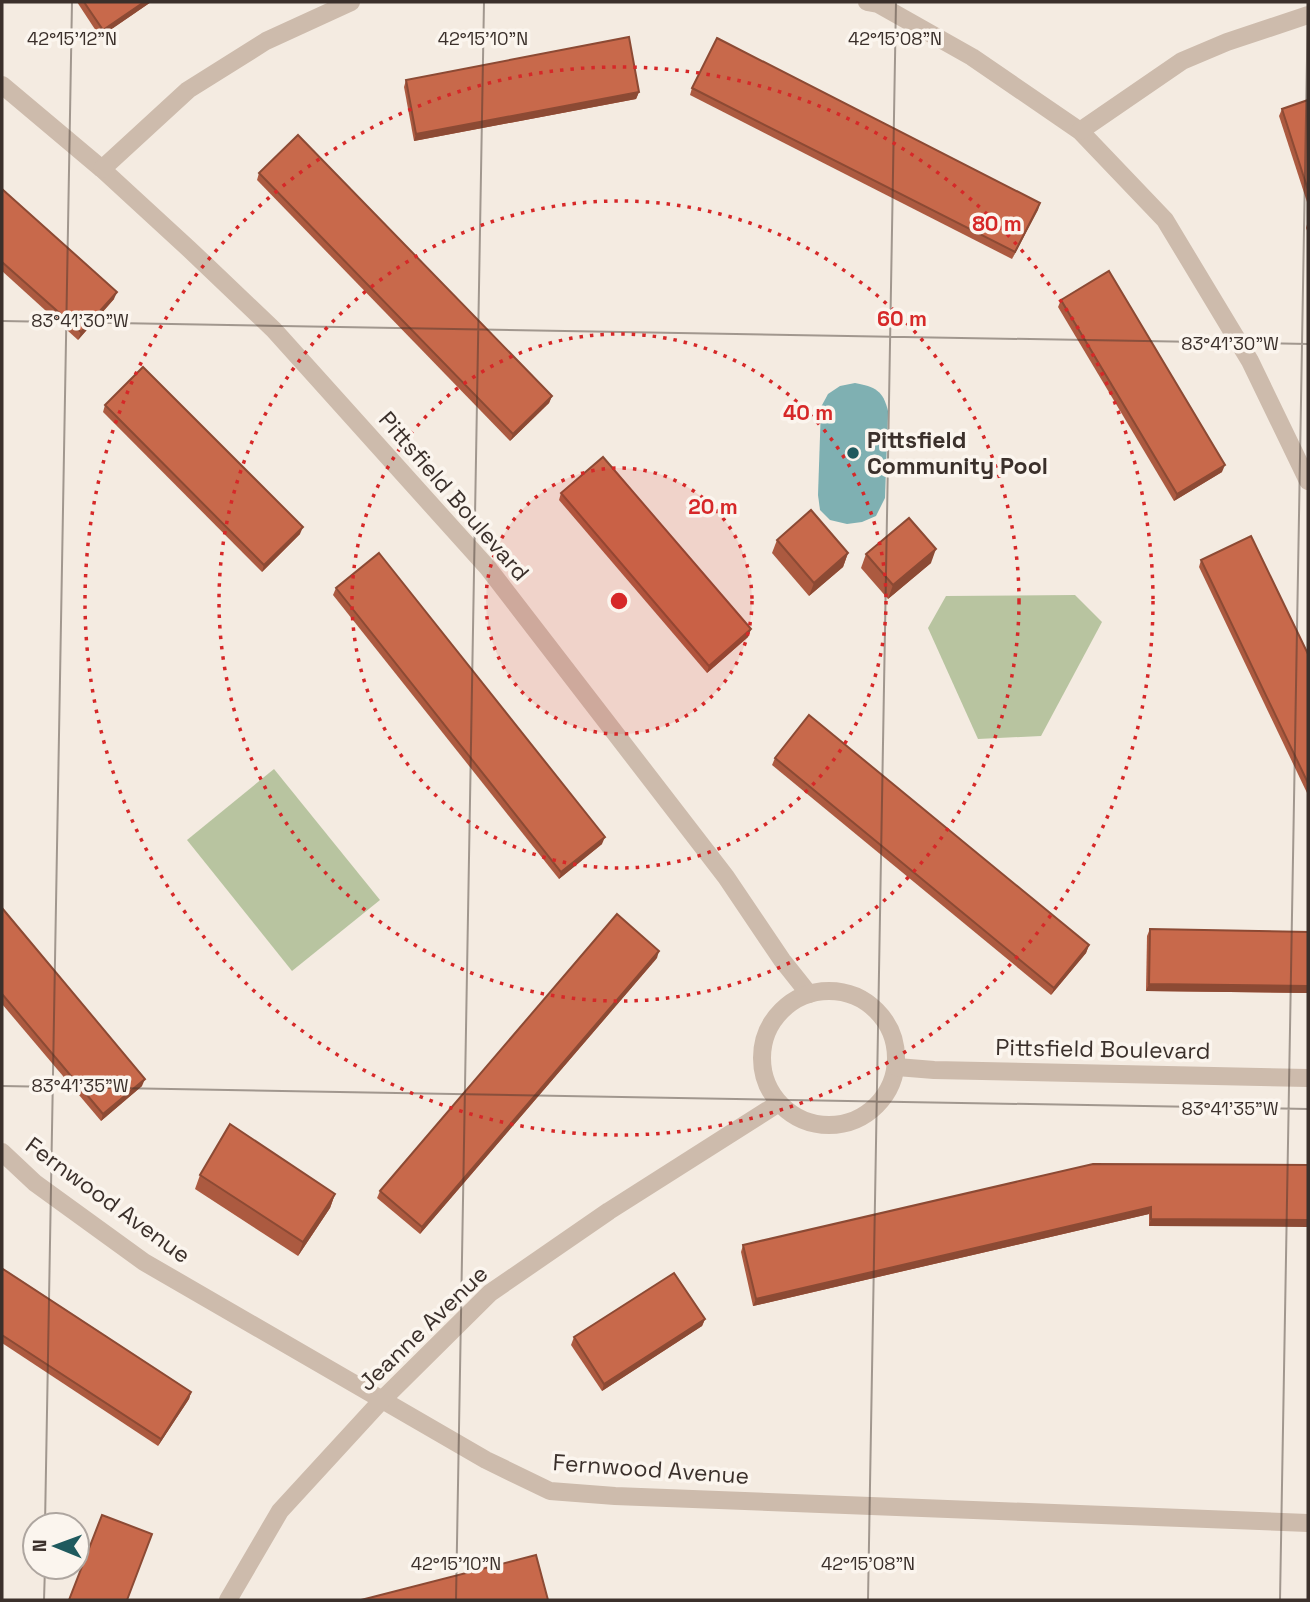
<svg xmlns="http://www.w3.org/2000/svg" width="1310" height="1602" viewBox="0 0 1310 1602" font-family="'Space Grotesk',sans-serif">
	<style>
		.green { fill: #b8c4a0 }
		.water { fill: #7fb0b2 }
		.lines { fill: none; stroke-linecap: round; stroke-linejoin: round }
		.minor { stroke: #cdbbac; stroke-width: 18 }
		.wall { fill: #ac5a40 }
		.shaded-wall { fill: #8c4a34 }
		.building { fill: #c8694b; stroke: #8c4a34; stroke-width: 2 }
		.ticks { fill: none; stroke: #3b302b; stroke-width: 2; stroke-opacity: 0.45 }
		.ring { fill: none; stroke: #d62828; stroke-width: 3.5; stroke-dasharray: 3.5 7 }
		.poi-dot { fill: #1f5a5e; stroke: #fbf5ee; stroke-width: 2.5 }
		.labels { text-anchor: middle; stroke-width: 7; stroke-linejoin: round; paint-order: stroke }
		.poi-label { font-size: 23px; font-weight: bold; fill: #3b302b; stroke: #fbf5ee; text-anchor: start }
		.street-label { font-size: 23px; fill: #3b302b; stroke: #fbf5ee }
		.ticks-label { font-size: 18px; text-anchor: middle; fill: #3b302b; stroke: #fbf5ee; stroke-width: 7; stroke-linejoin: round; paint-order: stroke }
		.centre { fill: #d62828; stroke: #fbf5ee; stroke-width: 3.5 }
		.ring-label { font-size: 21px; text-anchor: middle; font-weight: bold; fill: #d62828; stroke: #fbf5ee; stroke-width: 7; stroke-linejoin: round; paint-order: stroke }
	</style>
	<rect width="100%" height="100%" fill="#f4ebe1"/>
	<g class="green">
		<path d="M1075,595L1102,622L1041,736L978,739L928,628L946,596Z"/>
		<path d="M274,769L380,900L292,971L187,840Z"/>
	</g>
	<path class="water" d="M855,383C875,387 883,390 888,411L885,498L876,516L862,522L847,524L830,520L820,510L818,495L821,407L828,394L840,386Z"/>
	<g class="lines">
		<g class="minor">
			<path d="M867,2L878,4L972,57L1080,131L1165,220L1250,361L1308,481"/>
			<path d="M2,85L102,169L189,249L274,330L488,568L726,877L782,960L809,994"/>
			<path d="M1080,131L1182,61L1227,42L1308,15"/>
			<path d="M102,169L188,90L266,41L351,2"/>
			<circle cx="829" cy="1058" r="67"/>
			<path d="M897,1067L934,1070L1308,1078"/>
			<path d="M2,1152L35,1183L144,1262L486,1460L550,1491L615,1496L1308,1523"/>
			<path d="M228,1600L280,1511L382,1400L490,1293L609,1211L779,1103"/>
		</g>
	</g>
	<g class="wall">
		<path d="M77,2H151L100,37Z"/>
		<path d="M406,80L639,92L636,99L414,141L404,87Z"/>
		<path d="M692,88L1040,203L1012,259L690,95Z"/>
		<path d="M1308,100V205L1279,116L1282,109Z"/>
		<path d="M259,173L552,396L549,403L510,441L257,180Z"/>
		<path d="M2,189L114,299L78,340L2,271Z"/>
		<path d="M1308,221V233L1306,228Z"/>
		<path d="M1061,300L1222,472L1174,501L1058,307Z"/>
		<path d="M105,405L300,534L262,572L103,412Z"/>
		<path d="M561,493L751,629L748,637L707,673L559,500Z"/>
		<path d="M777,540L848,553L843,567L809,596L772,553Z"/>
		<path d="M866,554L931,563L888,599L861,568Z"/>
		<path d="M1201,560L1308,654V795L1199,567Z"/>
		<path d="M336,588L602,844L559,879L333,595Z"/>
		<path d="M775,758L1089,945L1086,953L1051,995L772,765Z"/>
		<path d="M2,908L142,1086L101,1121L2,1004Z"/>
		<path d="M1150,929L1308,932V993L1146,991L1147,936Z"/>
		<path d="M657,958L420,1234L377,1198L380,1191Z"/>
		<path d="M1308,1165L1149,1226V1214L753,1306L741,1252L743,1245Z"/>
		<path d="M200,1175L335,1194L330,1208L298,1256L195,1189Z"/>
		<path d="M2,1270L191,1392L189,1399L158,1446L2,1343Z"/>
		<path d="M705,1319L702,1326L602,1391L571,1345L574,1337Z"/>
	</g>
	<g class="shaded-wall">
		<path d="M144,2H151L100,37L103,30Z"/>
		<path d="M639,92L636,99L414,141L416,134Z"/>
		<path d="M1040,203L1038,210L1012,259L1015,252Z"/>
		<path d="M117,292L114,299L78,340L81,332Z"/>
		<path d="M552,396L549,403L510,441L513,434Z"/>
		<path d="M1225,465L1222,472L1174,501L1177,494Z"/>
		<path d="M303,527L300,534L262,572L264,565Z"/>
		<path d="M936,549L931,563L888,599L893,585Z"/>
		<path d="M848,553L843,567L809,596L814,583Z"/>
		<path d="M751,629L748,637L707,673L709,666Z"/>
		<path d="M605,837L602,844L559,879L561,872Z"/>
		<path d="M1089,945L1086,953L1051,995L1054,988Z"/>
		<path d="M659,951L657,958L420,1234L422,1227Z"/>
		<path d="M1149,984L1308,986V993L1146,991Z"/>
		<path d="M145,1079L142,1086L101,1121L103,1114Z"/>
		<path d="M335,1194L330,1208L298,1256L303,1242Z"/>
		<path d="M1151,1207L1149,1214L753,1306L756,1299Z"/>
		<path d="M1151,1219L1308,1220V1227L1149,1226Z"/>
		<path d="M705,1319L702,1326L602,1391L604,1384Z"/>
		<path d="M191,1392L189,1399L158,1446L161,1439Z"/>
	</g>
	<g class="building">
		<path d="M84,2H144L103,30Z"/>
		<path d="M629,37L639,92L416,134L406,80Z"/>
		<path d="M717,38L1040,203L1015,252L692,88Z"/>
		<path d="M1308,100V190L1282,109Z"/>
		<path d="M298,135L552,396L513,434L259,173Z"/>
		<path d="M2,189L117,292L81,332L2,262Z"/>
		<path d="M1109,271L1225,465L1177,494L1061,300Z"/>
		<path d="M143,367L303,527L264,565L105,405Z"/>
		<path d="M603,457L751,629L709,666L561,493Z"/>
		<path d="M811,510L848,553L814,583L777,540Z"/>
		<path d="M909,518L936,549L893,585L866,554Z"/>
		<path d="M1251,536L1308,654V783L1201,560Z"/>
		<path d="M379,553L605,837L561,872L336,588Z"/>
		<path d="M809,715L1089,945L1054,988L775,758Z"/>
		<path d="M2,908L145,1079L103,1114L2,994Z"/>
		<path d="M617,914L659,951L422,1227L380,1191Z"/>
		<path d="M1150,929L1308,932V986L1149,984Z"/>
		<path d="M230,1124L335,1194L303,1242L200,1175Z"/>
		<path d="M1093,1164L1308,1165V1220L1151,1219V1207L756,1299L743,1245Z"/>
		<path d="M3,1269L191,1392L161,1439L2,1335V1270Z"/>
		<path d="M674,1273L705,1319L604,1384L574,1337Z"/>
		<path d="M102,1515L152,1534L127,1600H69Z"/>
		<path d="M536,1555L548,1600H361Z"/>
	</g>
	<path class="ticks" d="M2,321L1308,344M2,1086L1308,1109M45,1525L72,2M44,1600L45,1567M456,1600L484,2M868,1600L896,2M1280,1600L1308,2"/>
	<circle cx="619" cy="601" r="133" fill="#d62828" fill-opacity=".12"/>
	<g class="ring">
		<circle cx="619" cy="601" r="133"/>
		<circle cx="619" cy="601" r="267"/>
		<circle cx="619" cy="601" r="400"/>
		<circle cx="619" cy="601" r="534"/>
	</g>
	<circle class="poi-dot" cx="853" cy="453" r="7"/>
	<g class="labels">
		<g class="poi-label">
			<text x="867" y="448">Pittsfield<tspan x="867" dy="26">Community Pool</tspan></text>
		</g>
		<g class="street-label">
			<text transform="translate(454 496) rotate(49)" y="8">Pittsfield Boulevard</text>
			<text transform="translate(1103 1049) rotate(1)" y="8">Pittsfield Boulevard</text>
			<text transform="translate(108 1200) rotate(36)" y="8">Fernwood Avenue</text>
			<text transform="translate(423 1328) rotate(-44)" y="8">Jeanne Avenue</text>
			<text transform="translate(651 1469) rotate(4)" y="8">Fernwood Avenue</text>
		</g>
	</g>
	<g class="ticks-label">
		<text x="72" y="45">42°15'12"N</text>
		<text x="483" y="45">42°15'10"N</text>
		<text x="895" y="45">42°15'08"N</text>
		<text x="80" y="327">83°41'30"W</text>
		<text x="1230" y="350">83°41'30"W</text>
		<text x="80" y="1092">83°41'35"W</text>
		<text x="1230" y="1115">83°41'35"W</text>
		<text x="456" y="1570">42°15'10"N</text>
		<text x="868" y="1570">42°15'08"N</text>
	</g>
	<circle cx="619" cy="601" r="10" class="centre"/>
	<g class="ring-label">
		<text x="997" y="231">80 m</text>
		<text x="902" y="326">60 m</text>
		<text x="808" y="420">40 m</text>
		<text x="713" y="514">20 m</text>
	</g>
	<rect width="1310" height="1602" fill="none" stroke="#3b302b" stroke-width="7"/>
	<g transform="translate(56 1546) rotate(271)"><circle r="33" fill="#fbf5ee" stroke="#aea6a0" stroke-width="2"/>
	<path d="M0-5L12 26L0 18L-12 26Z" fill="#1f5a5e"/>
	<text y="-10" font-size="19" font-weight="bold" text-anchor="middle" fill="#3b302b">N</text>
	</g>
</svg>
